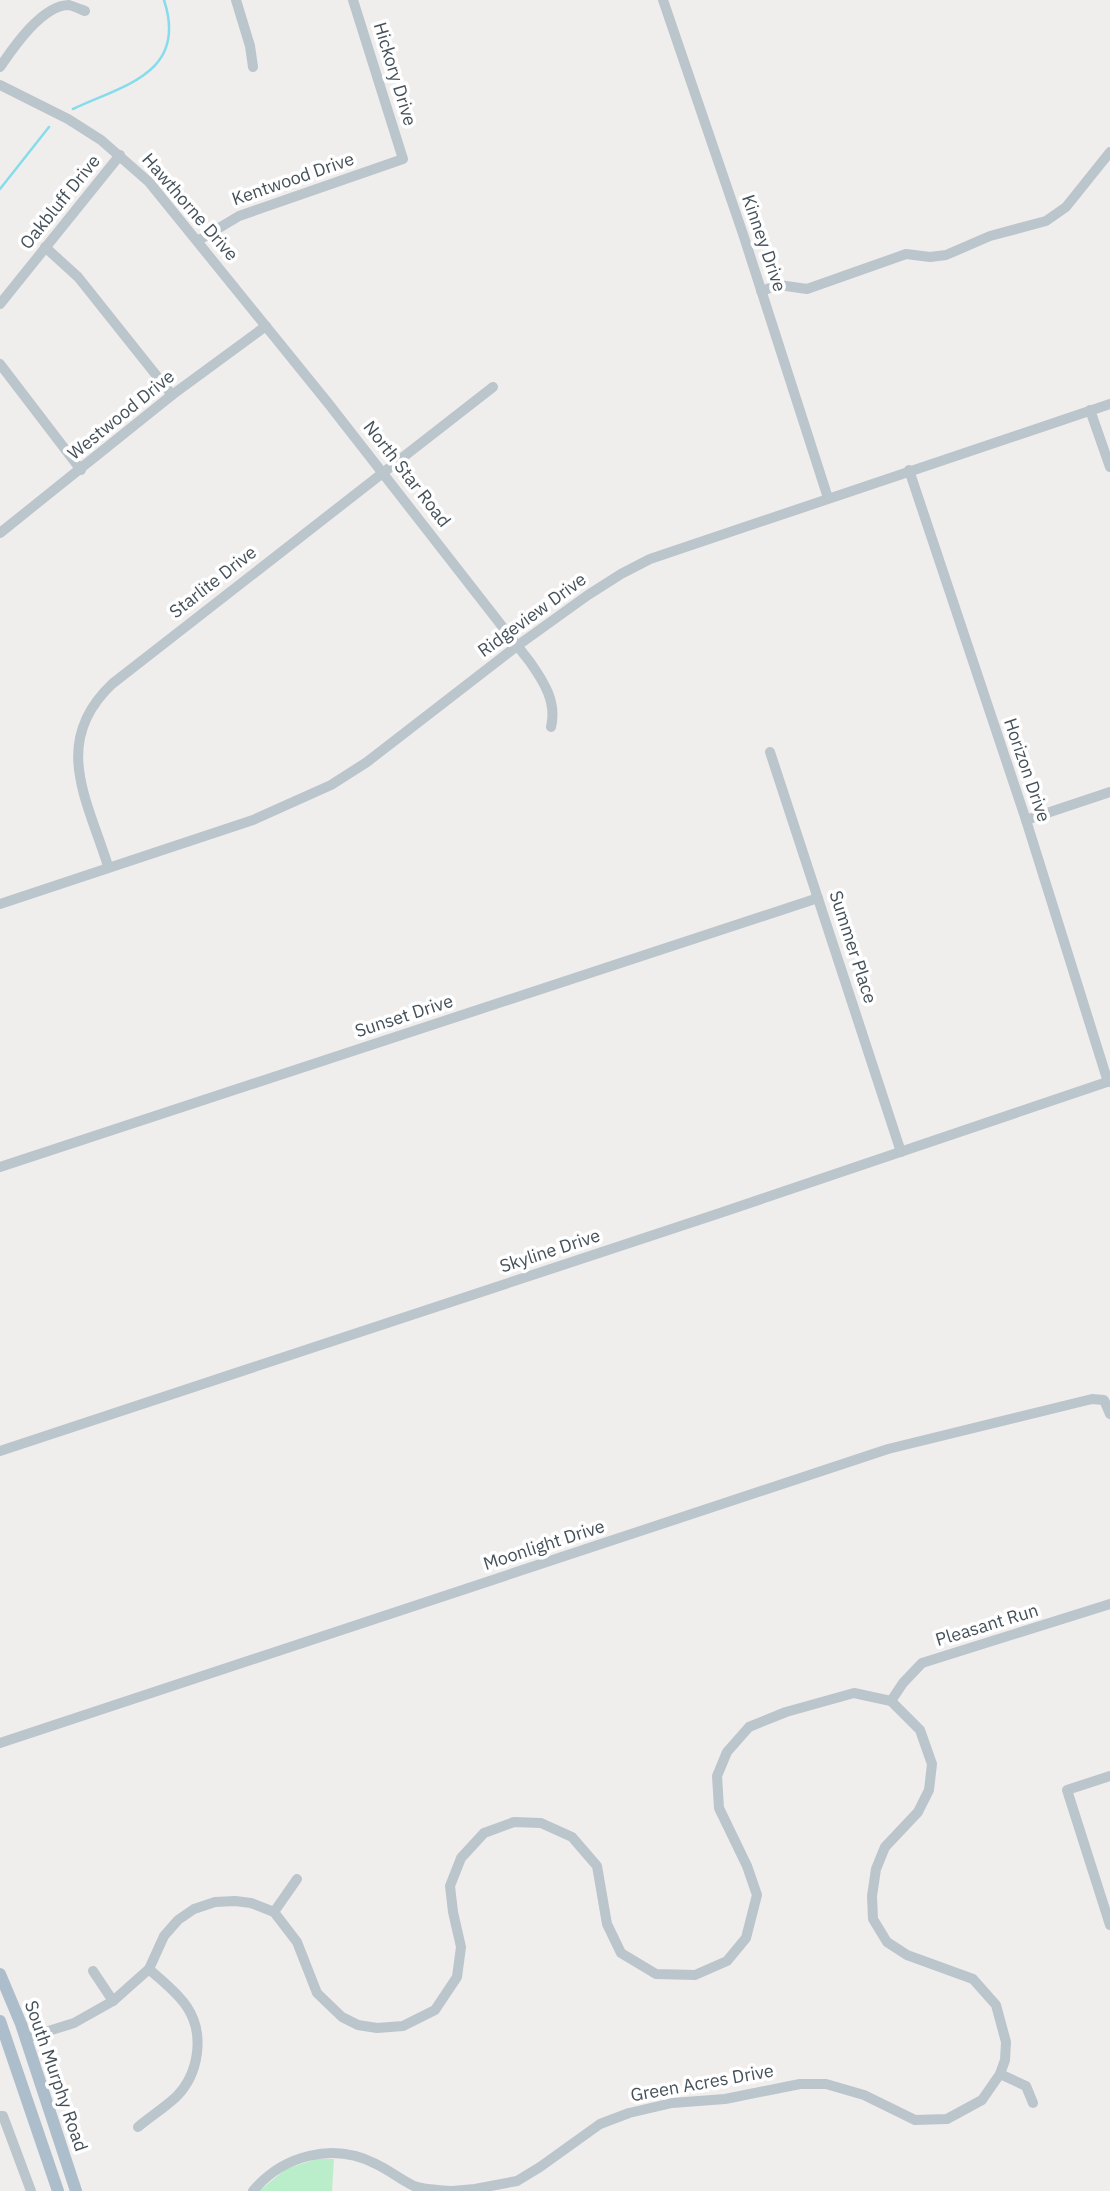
<svg xmlns="http://www.w3.org/2000/svg" width="1110" height="2191" viewBox="0 0 1110 2191" font-family="'IBM Plex Sans',sans-serif">
	<style>
		.green { fill: #baeecb }
		.lines { fill: none; stroke-linecap: round; stroke-linejoin: round }
		.stream { stroke: #87dcec; stroke-width: 2.5 }
		.minor { stroke: #bbc5cc; stroke-width: 10 }
		.major { stroke: #acbecc; stroke-width: 12 }
		.labels { text-anchor: middle; stroke-width: 7; stroke-linejoin: round; paint-order: stroke }
		.street-label { font-size: 18px; fill: #45515a; stroke: #fff }
	</style>
	<rect width="100%" height="100%" fill="#f0eded"/>
	<path class="green" d="M316,2159H334L332,2191H259L286,2169Z"/>
	<g class="lines">
		<g class="stream">
			<path d="M73,109C124,85 188,73 164,0"/>
			<path d="M0,189L49,127"/>
		</g>
		<g class="minor">
			<path d="M236,0L250,46L253,67"/>
			<path d="M663,0L744,237L828,498"/>
			<path d="M0,67C13,48 42,5 69,5C73,6 80,9 85,11"/>
			<path d="M0,85L68,119L101,140L149,182L328,403L530,662C544,682 557,702 551,727"/>
			<path d="M199,240L239,216L403,159L353,0"/>
			<path d="M45,247L78,277L172,395"/>
			<path d="M761,291L779,285L807,289L906,254L930,257L946,255L990,236L1046,221L1066,207L1110,152"/>
			<path d="M0,304L120,155"/>
			<path d="M0,364L81,470"/>
			<path d="M1090,410L1110,467"/>
			<path d="M909,470L1026,820L1108,1082"/>
			<path d="M0,533L172,395L266,326"/>
			<path d="M770,752L901,1152"/>
			<path d="M1026,820L1110,792"/>
			<path d="M108,866C87,799 51,742 112,684L493,387"/>
			<path d="M0,904L253,820L331,785L367,762L517,646L588,595L621,574L650,559L1110,404"/>
			<path d="M0,1167L818,898"/>
			<path d="M0,1451L720,1213L1110,1081"/>
			<path d="M891,1701L903,1683L922,1663L1110,1604"/>
			<path d="M0,1743L888,1449L1092,1399L1104,1400L1110,1414"/>
			<path d="M1110,1776L1067,1790L1110,1925"/>
			<path d="M274,1912L297,1879"/>
			<path d="M93,1971L113,2001"/>
			<path d="M26,2038L74,2023L113,2001L149,1969L164,1936L178,1920L194,1909L215,1902L235,1901L251,1903L274,1912L297,1942L317,1993L342,2017L358,2025L377,2028L403,2026L435,2010L457,1977L461,1947L453,1912L450,1886L461,1858L484,1833L514,1822L541,1823L572,1837L597,1866L607,1924L621,1953L656,1974L695,1975L727,1961L746,1938L757,1895L747,1866L719,1808L717,1776L727,1752L749,1727L786,1712L854,1693L891,1701L920,1730L932,1764L929,1790L918,1812L885,1847L876,1869L872,1896L873,1919L887,1942L907,1955L973,1979L996,2005L1006,2042L1005,2060L1000,2074L982,2100L947,2119L915,2120L864,2095L826,2084H800L725,2099L672,2103L629,2113L600,2124L540,2167L517,2181L475,2189L452,2191"/>
			<path d="M1000,2074L1026,2086L1033,2103"/>
			<path d="M0,2116H3L31,2191"/>
			<path d="M138,2127C150,2117 164,2108 176,2097C199,2074 205,2034 187,2007C177,1992 162,1981 149,1969"/>
			<path d="M253,2191C283,2155 333,2142 376,2164C389,2170 401,2180 414,2186C424,2190 440,2190 451,2191"/>
		</g>
		<g class="major">
			<path d="M0,1974L21,2024L76,2191"/>
			<path d="M0,2021L58,2191"/>
		</g>
	</g>
	<g class="labels">
		<g class="street-label">
			<text transform="translate(395 74) rotate(73)" y="6">Hickory Drive</text>
			<text transform="translate(293 179) rotate(-19)" y="6">Kentwood Drive</text>
			<text transform="translate(60 202) rotate(-51)" y="6">Oakbluff Drive</text>
			<text transform="translate(190 207) rotate(49)" y="6">Hawthorne Drive</text>
			<text transform="translate(764 243) rotate(71)" y="6">Kinney Drive</text>
			<text transform="translate(121 415) rotate(-39)" y="6">Westwood Drive</text>
			<text transform="translate(407 474) rotate(52)" y="6">North Star Road</text>
			<text transform="translate(213 582) rotate(-38)" y="6">Starlite Drive</text>
			<text transform="translate(532 615) rotate(-36)" y="6">Ridgeview Drive</text>
			<text transform="translate(1027 770) rotate(71)" y="6">Horizon Drive</text>
			<text transform="translate(853 947) rotate(72)" y="6">Summer Place</text>
			<text transform="translate(404 1016) rotate(-18)" y="6">Sunset Drive</text>
			<text transform="translate(550 1251) rotate(-18)" y="6">Skyline Drive</text>
			<text transform="translate(544 1545) rotate(-18)" y="6">Moonlight Drive</text>
			<text transform="translate(987 1625) rotate(-17)" y="6">Pleasant Run</text>
			<text transform="translate(56 2076) rotate(71)" y="6">South Murphy Road</text>
			<text transform="translate(702 2083) rotate(-10)" y="6">Green Acres Drive</text>
		</g>
	</g>
</svg>
